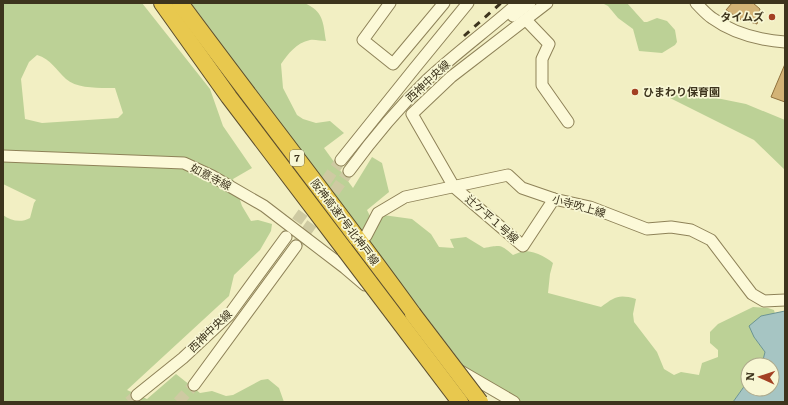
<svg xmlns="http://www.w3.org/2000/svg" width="788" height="405" viewBox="0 0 788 405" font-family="Literata,'Noto Sans JP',serif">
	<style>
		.green { fill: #bcd196; fill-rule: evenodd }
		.water { fill: #a6c5c3; stroke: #6b9493 }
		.building { fill: #d3b376; stroke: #90713c }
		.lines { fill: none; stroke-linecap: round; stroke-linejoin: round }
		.minor-tunnel { stroke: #cecaa2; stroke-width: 11; stroke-dasharray: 11 5.5; stroke-linecap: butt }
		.minor-casing { stroke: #8e8258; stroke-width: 13 }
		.highway-casing { stroke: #5c4e2d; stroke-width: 18 }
		.minor { stroke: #fcf9d8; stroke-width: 11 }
		.highway { stroke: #e8c84e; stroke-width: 16 }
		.rail { stroke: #3d341d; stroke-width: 3; stroke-dasharray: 7 7; stroke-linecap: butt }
		.highway-bridge-casing { stroke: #5c4e2d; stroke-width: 18; stroke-linecap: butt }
		.highway-bridge { stroke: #e8c84e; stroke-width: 16 }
		.poi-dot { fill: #a34023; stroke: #f8f7d4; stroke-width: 1.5 }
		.labels { text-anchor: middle; stroke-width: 3.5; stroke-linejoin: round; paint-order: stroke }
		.shield { fill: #f8f7d4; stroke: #756e54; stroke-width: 1 }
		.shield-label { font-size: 10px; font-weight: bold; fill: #3d341d }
		.poi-label { font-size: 11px; font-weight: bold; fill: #3d341d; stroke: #f8f7d4; text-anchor: end }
		.street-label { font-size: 11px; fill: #3d341d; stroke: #f8f7d4 }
	</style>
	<rect width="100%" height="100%" fill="#f2efc3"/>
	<g class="green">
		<path d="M3,3H142L210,89L223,126L252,168L233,179L242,206L251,221L258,220L272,224L271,231L260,250L234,275L229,296L127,390L147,399L176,374L200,393L212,391L226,396L233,395L261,380L268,379L279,388L284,402H3V215C11,221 21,223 30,218L34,203L36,200L3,184ZM37,55C51,59 56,70 66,79C77,89 101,88 115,88L123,113L118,118L42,123L25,119L21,79L29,62Z"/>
		<path d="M191,3H304C324,11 323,23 326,41C321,41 314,39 310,40C296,43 288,54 281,64L283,88L297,115L303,119L316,123L330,121L344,133L324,148L353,188L372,157L382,163L389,192L367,210L371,218L383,215L412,219L431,234L439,247L454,248L450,239L466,237L484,248C501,245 500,244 513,255C516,254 520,252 523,251C533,250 546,257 553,263L550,274L548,293L601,307C615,297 618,294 636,299L633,314L634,322L657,352L664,369L674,375L681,372L699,375L702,363L718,357V350L710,343V332L718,324L753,307L768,308L774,310L775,314L761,316L754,337L765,352L763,360L757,365H748V381L733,402H520L466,369L342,207Z"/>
		<path d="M602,3H627L644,22H647L657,18L667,21L675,30L677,42L675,45L662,53L639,51L633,29L618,18L608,6Z"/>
		<path d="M662,87L746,104L785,120V170L754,140L660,93Z"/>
	</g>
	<path class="water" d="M785,311V402H733L748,381V389H772V365H757L763,360L765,352L754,337L749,326L761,316Z"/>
	<g class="building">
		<path d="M732,3H753L760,9L757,24L740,19L726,10Z"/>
		<path d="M785,64V102L771,97Z"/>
	</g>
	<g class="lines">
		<g class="minor-tunnel">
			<path d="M287,235L341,160"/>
			<path d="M296,246L349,171"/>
			<path d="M129,402L137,395"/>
			<path d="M178,402L194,385"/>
		</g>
		<defs>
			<g id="minor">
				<path d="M390,3L363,40L393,64L444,3"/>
				<path d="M547,3L451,77L412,114L454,187L523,246L554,199"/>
				<path d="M696,3C701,8 706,14 712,18C734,34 758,40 785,42"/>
				<path d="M513,16L530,3"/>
				<path d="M526,20L549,44L542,59V85L568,122"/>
				<path d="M3,156L184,163L212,176L264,206L345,268L365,285"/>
				<path d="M341,160L414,69L468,3"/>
				<path d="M349,171C373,138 398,108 427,80C456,53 489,29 518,3"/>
				<path d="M366,236L378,213L405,197L508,175L522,188L554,199L590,207L647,229L671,227L691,230L711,240L752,294L764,301L785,300"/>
				<path d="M459,370L514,402"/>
				<path d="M194,385L296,246"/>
				<path d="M137,395L183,358L229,315L286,237"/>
			</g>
			<g id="highway">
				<path d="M162,3L229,97L345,250"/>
				<path d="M180,3C257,107 337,209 413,314"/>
			</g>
		</defs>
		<use href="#minor" class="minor-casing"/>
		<use href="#highway" class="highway-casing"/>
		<use href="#minor" class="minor"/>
		<use href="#highway" class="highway"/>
		<path class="rail" d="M464,36L501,3"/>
		<defs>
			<g id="highway-bridge">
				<path d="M345,250L460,402"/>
				<path d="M413,314L480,402"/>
			</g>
		</defs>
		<use href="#highway-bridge" class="highway-bridge-casing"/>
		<use href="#highway-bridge" class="highway-bridge"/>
	</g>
	<g class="poi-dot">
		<circle cx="772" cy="17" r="4"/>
		<circle cx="635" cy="92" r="4"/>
	</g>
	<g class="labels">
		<rect class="shield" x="290" y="150" width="14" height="16" rx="3"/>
		<g class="shield-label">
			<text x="297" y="162">7</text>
		</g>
		<g class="poi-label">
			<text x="764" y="21">タイムズ</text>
			<text x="643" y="96" text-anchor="start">ひまわり保育園</text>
		</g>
		<g class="street-label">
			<text transform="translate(428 81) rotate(-43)" y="4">西神中央線</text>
			<text transform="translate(211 177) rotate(27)" y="4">如意寺線</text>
			<text transform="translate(579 206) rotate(16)" y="4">小寺吹上線</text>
			<text transform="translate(492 219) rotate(41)" y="4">辻ケ平１号線</text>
			<text transform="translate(345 222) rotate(53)" y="4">阪神高速7号北神戸線</text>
			<text transform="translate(210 331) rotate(-44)" y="4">西神中央線</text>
		</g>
	</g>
	<rect width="788" height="405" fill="none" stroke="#3d341d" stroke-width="8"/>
	<g transform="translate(760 377) rotate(273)"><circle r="19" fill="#f8f7d4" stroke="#ada98b"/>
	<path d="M0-3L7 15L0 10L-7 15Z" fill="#a34023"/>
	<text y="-6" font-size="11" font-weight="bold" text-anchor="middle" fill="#3d341d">N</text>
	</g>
</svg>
